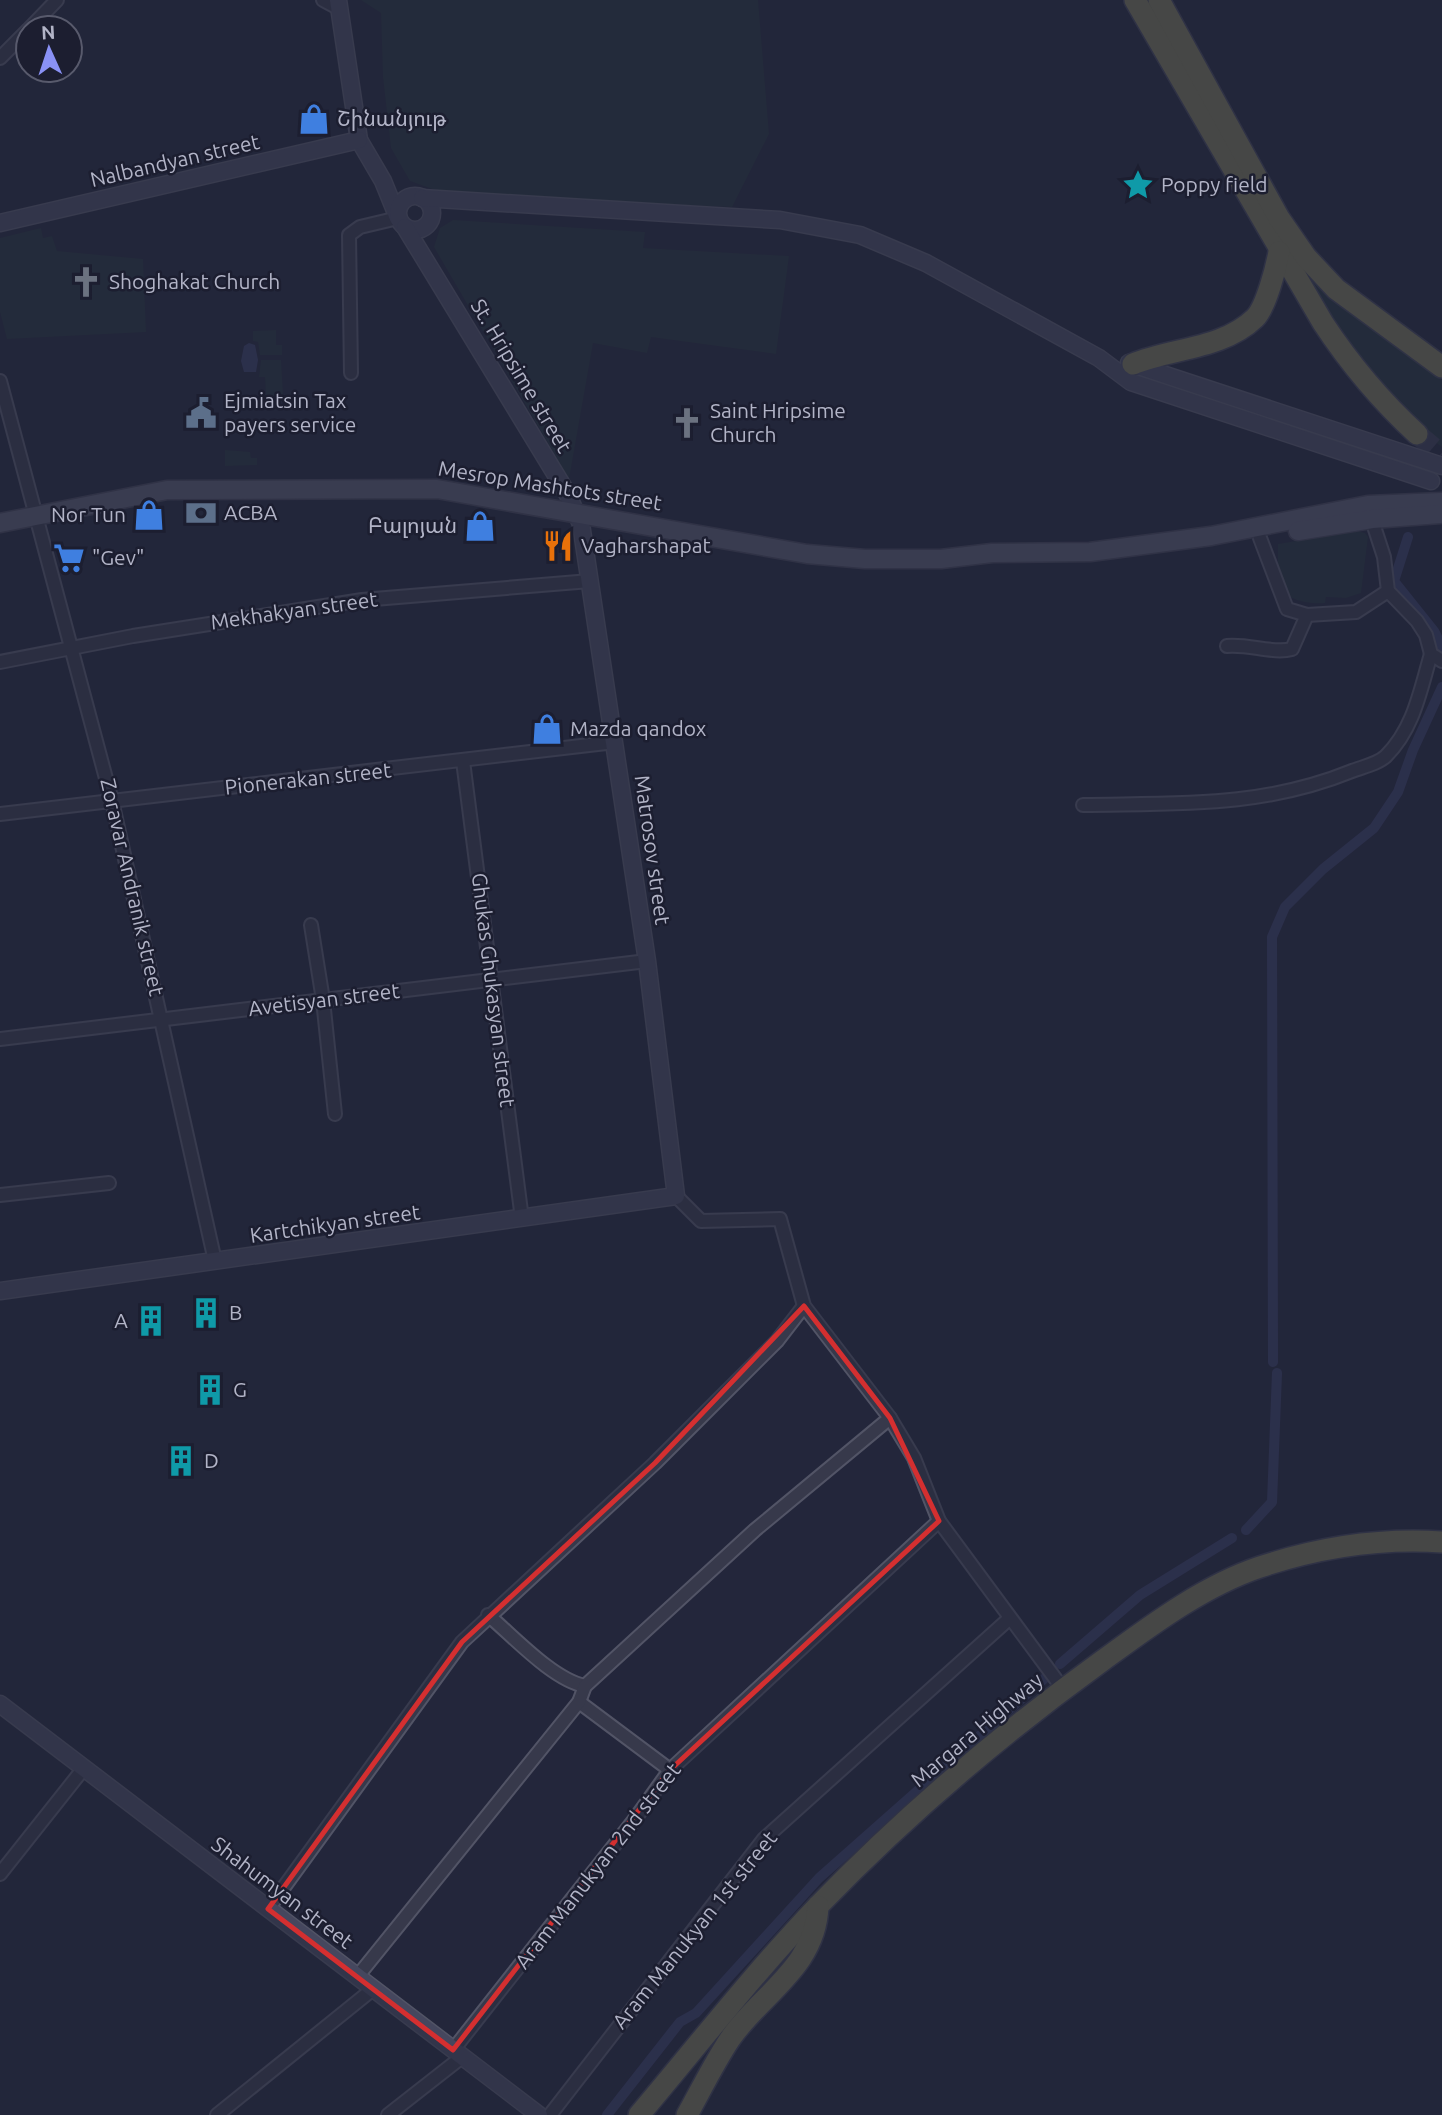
<svg xmlns="http://www.w3.org/2000/svg" width="1442" height="2115" viewBox="0 0 1442 2115" font-family="Ubuntu,'Noto Sans Armenian',sans-serif">
	<style>
		.green { fill: #25323c }
		.water { fill: #373c61 }
		.lines { fill: none; stroke-linecap: round; stroke-linejoin: round }
		.canal { stroke: #373c61; stroke-width: 10 }
		.highway-tunnel { stroke: #383b50; stroke-width: 21; stroke-dasharray: 21 10; stroke-linecap: butt }
		.street-casing { stroke: #525466; stroke-width: 16 }
		.secondary-casing { stroke: #525466; stroke-width: 19 }
		.primary-casing { stroke: #404254; stroke-width: 21 }
		.highway-casing { stroke: #3f4153; stroke-width: 24 }
		.street { stroke: #37394b; stroke-width: 12 }
		.secondary { stroke: #45475e; stroke-width: 16 }
		.primary { stroke: #55576b; stroke-width: 18 }
		.highway { stroke: #716f54; stroke-width: 21 }
		.marked { fill: none; stroke: #d42f30; stroke-width: 5; stroke-linejoin: round }
		.labels { text-anchor: middle; stroke-width: 5; stroke-linejoin: round; paint-order: stroke }
		.poi-label { font-size: 21px; fill: #b2b4c7; stroke: #1c1e30; text-anchor: start }
		.street-label { font-size: 21px; fill: #b2b4c7; stroke: #1c1e30 }
	</style>
	<rect width="100%" height="100%" fill="#23263b"/>
	<g class="green">
		<path d="M361,0H758L769,134L732,207L449,195L410,181L391,148L383,77L381,13Z"/>
		<path d="M1142,0H1150L1283,233L1368,324L1442,380V447L1424,434L1346,345Z"/>
		<path d="M453,220L645,232L643,248L789,256L776,354L651,337L647,353L593,343L569,479L434,247L440,228Z"/>
		<path d="M41,228L43,238L52,236L57,251L143,259L146,332L7,339L0,312V238Z"/>
		<path d="M276,330V345H282V355H260L258,342L253,341V331Z"/>
		<path d="M261,360H281L283,394H279V402L262,403L261,395H266L265,377H259Z"/>
		<path d="M225,450L250,452L251,458H257V465L225,466Z"/>
		<path d="M1357,531L1365,533L1368,537L1361,593L1346,598L1326,597L1325,603C1312,604 1297,602 1287,595L1283,579L1278,575V544Z"/>
	</g>
	<path class="water" d="M249,343L255,345L258,360L256,372H244L241,361L244,346Z"/>
	<g class="lines">
		<g class="canal">
			<path d="M1408,537L1394,581L1434,631L1442,647"/>
			<path d="M1273,1362L1272,937L1285,907L1323,869L1374,828L1398,792L1413,750L1442,687"/>
			<path d="M1246,1530L1272,1502L1277,1373"/>
			<path d="M1060,1664L1140,1595L1232,1538"/>
			<path d="M607,2115L680,2022L696,2013L819,1878L1045,1678"/>
		</g>
		<path class="highway-tunnel" d="M1417,434L1442,455"/>
		<defs>
			<g id="street">
				<path d="M323,0L338,8"/>
				<path d="M30,28L57,0"/>
				<path d="M0,58L28,30"/>
				<path d="M351,373L349,235L360,227L398,218"/>
				<path d="M0,381L112,801L215,1261"/>
				<path d="M1370,514L1384,557L1388,591L1417,621L1426,635L1431,654L1442,661"/>
				<path d="M1260,538L1287,609L1307,615L1356,612L1388,591"/>
				<path d="M1227,646C1250,644 1273,654 1292,649L1307,615"/>
				<path d="M0,662L133,636L362,600L590,581"/>
				<path d="M463,761L522,1219"/>
				<path d="M1083,805C1178,803 1261,808 1352,771C1362,767 1378,764 1386,756C1414,728 1420,691 1431,654"/>
				<path d="M0,814L615,742"/>
				<path d="M311,925L323,1000L335,1114"/>
				<path d="M0,1039L647,961"/>
				<path d="M0,1195L109,1183"/>
				<path d="M676,1196L701,1221L780,1219L804,1306L890,1418L914,1458L939,1521L1063,1689"/>
				<path d="M488,1615C513,1636 553,1680 585,1686"/>
				<path d="M579,1702L670,1770"/>
				<path d="M0,1874L84,1768"/>
				<path d="M268,1909L462,1642L655,1463L777,1341L804,1306"/>
				<path d="M357,1977L579,1702L585,1686L755,1530L890,1418"/>
				<path d="M453,2050L635,1819L670,1770L939,1521"/>
				<path d="M217,2115L373,1989"/>
				<path d="M388,2115L462,2057"/>
				<path d="M550,2115L764,1839L1010,1618"/>
			</g>
			<g id="secondary">
				<path d="M338,0L359,140L383,181L398,218"/>
				<circle cx="415" cy="213" r="17"/>
				<path d="M422,198L780,220L860,235L926,263L1099,358L1131,382L1431,481"/>
				<path d="M0,223L359,140"/>
				<path d="M1129,363L1442,466"/>
				<path d="M0,1291L676,1196L647,961L581,524L567,493L405,227"/>
				<path d="M0,1704L539,2115"/>
			</g>
			<g id="primary">
				<path d="M0,523L167,490L437,489L807,554L865,559H941L992,553L1090,552L1211,536L1368,505L1442,502"/>
				<path d="M1298,531L1372,519L1440,514"/>
			</g>
			<g id="highway">
				<path d="M1135,0L1323,323C1350,364 1380,400 1417,434"/>
				<path d="M1159,0L1279,218L1306,257L1336,289L1442,367"/>
				<path d="M1133,364C1172,348 1223,349 1255,318C1266,307 1276,268 1279,252"/>
				<path d="M639,2115C698,2045 755,1972 818,1906C904,1817 1001,1734 1102,1661C1150,1626 1203,1586 1260,1567C1317,1548 1381,1538 1442,1542"/>
				<path d="M687,2115C701,2090 714,2063 730,2039C761,1994 816,1967 818,1906"/>
			</g>
		</defs>
		<use href="#street" class="street-casing"/>
		<use href="#secondary" class="secondary-casing"/>
		<use href="#primary" class="primary-casing"/>
		<use href="#highway" class="highway-casing"/>
		<use href="#street" class="street"/>
		<use href="#secondary" class="secondary"/>
		<use href="#primary" class="primary"/>
		<use href="#highway" class="highway"/>
	</g>
	<path d="M0 0H1442V2115H0ZM804,1306L890,1418L939,1521L670,1770L453,2050L268,1909L462,1642L655,1463Z" fill="#23263b" fill-opacity=".55" fill-rule="evenodd"/>
	<path class="marked" d="M804,1306L890,1418L939,1521L670,1770L453,2050L268,1909L462,1642L655,1463Z"/>
	<defs>
		<symbol id="shop-bare" viewBox="-9 -9 18 18"><path d="M-5-2.5h2.3a2.7 3.5 0 0 1 5.4 0H5L5.5 6h-11ZM-1.5-2.5h3a1.5 2.3 0 0 0-3 0Z" fill="#3f7fe0" stroke="#1c1e30" stroke-width="2.5" paint-order="stroke"/></symbol>
		<symbol id="sight-bare" viewBox="-9 -9 18 18"><path d="M0-6L1.8-2.2L6-1.7L2.9 1.2L3.7 5.4L0 3.3L-3.7 5.4L-2.9 1.2L-6-1.7L-1.8-2.2Z" fill="#0f9aa8" stroke="#1c1e30" stroke-width="2.5" paint-order="stroke"/></symbol>
		<symbol id="church-bare" viewBox="-9 -9 18 18"><path d="M-1.2-6h2.4v3.5h3.3v2.4h-3.3V6h-2.4V-.1h-3.3v-2.4h3.3Z" fill="#6b7280" stroke="#1c1e30" stroke-width="2.5" paint-order="stroke"/></symbol>
		<symbol id="civic-bare" viewBox="-9 -9 18 18"><path d="M-.6-6.5H3V-4.5H.6V-3L4-1V1h2V6H-6V1h2V-1L-.6-3ZM-1.2 2.5V6h2.4V2.5Z" fill="#5c6f8a" stroke="#1c1e30" stroke-width="2.5" paint-order="stroke"/></symbol>
		<symbol id="bank-bare" viewBox="-9 -9 18 18"><path d="M-6-4H6V4H-6ZM0-2.3a2.3 2.3 0 1 0 0 4.6a2.3 2.3 0 1 0 0-4.6Z" fill="#5c6f8a" stroke="#1c1e30" stroke-width="2.5" paint-order="stroke"/></symbol>
		<symbol id="restaurant-bare" viewBox="-9 -9 18 18"><path d="M-5-6h1v4h1v-4h1v4h1v-4h1v5L-1.5 .5V6h-2V.5L-5-1ZM5-6V6H3V1.5H1.5Q1.5-4 5-6Z" fill="#e8710a" stroke="#1c1e30" stroke-width="2.5" paint-order="stroke"/></symbol>
		<symbol id="supermarket-bare" viewBox="-9 -9 18 18"><path d="M-6-5.5h2.5l.6 2H6L4.5 2H-2.5L-4.4-4H-6ZM-1.5 3.2a1.3 1.3 0 1 0 .1 0ZM3 3.2a1.3 1.3 0 1 0 .1 0Z" fill="#3f7fe0" stroke="#1c1e30" stroke-width="2.5" paint-order="stroke"/></symbol>
		<symbol id="building-bare" viewBox="-9 -9 18 18"><path d="M-4-6H4V6H1V3H-1V6H-4ZM-2.5-4.3h1.7v1.8h-1.7ZM.8-4.3h1.7v1.8H.8ZM-2.5-1h1.7V.8h-1.7ZM.8-1h1.7V.8H.8Z" fill="#0f9aa8" stroke="#1c1e30" stroke-width="2.5" paint-order="stroke"/></symbol>
	</defs>
	<g fill-rule="evenodd">
		<use href="#shop-bare" x="292" y="97" width="44" height="44"/>
		<use href="#sight-bare" x="1116" y="163" width="44" height="44"/>
		<use href="#church-bare" x="64" y="260" width="44" height="44"/>
		<use href="#civic-bare" x="179" y="391" width="44" height="44"/>
		<use href="#church-bare" x="665" y="401" width="44" height="44"/>
		<use href="#bank-bare" x="179" y="491" width="44" height="44"/>
		<use href="#shop-bare" x="127" y="493" width="44" height="44"/>
		<use href="#shop-bare" x="458" y="504" width="44" height="44"/>
		<use href="#restaurant-bare" x="536" y="524" width="44" height="44"/>
		<use href="#supermarket-bare" x="47" y="536" width="44" height="44"/>
		<use href="#shop-bare" x="525" y="707" width="44" height="44"/>
		<use href="#building-bare" x="184" y="1291" width="44" height="44"/>
		<use href="#building-bare" x="129" y="1299" width="44" height="44"/>
		<use href="#building-bare" x="188" y="1368" width="44" height="44"/>
		<use href="#building-bare" x="159" y="1439" width="44" height="44"/>
	</g>
	<g class="labels">
		<g class="poi-label">
			<text x="337" y="126">Շինանյութ</text>
			<text x="1161" y="192">Poppy field</text>
			<text x="109" y="289">Shoghakat Church</text>
			<text x="224" y="408">Ejmiatsin Tax<tspan x="224" dy="24">payers service</tspan></text>
			<text x="710" y="418">Saint Hripsime<tspan x="710" dy="24">Church</tspan></text>
			<text x="224" y="520">ACBA</text>
			<text x="126" y="522" text-anchor="end">Nor Tun</text>
			<text x="457" y="533" text-anchor="end">Բալոյան</text>
			<text x="581" y="553">Vagharshapat</text>
			<text x="92" y="565">"Gev"</text>
			<text x="570" y="736">Mazda qandox</text>
			<text x="229" y="1320">B</text>
			<text x="128" y="1328" text-anchor="end">A</text>
			<text x="233" y="1397">G</text>
			<text x="204" y="1468">D</text>
		</g>
		<g class="street-label">
			<text transform="translate(175 161) rotate(-13)" y="7">Nalbandyan street</text>
			<text transform="translate(521 376) rotate(59)" y="7">St. Hripsime street</text>
			<text transform="translate(550 486) rotate(9)" y="7">Mesrop Mashtots street</text>
			<text transform="translate(294 611) rotate(-8)" y="7">Mekhakyan street</text>
			<text transform="translate(308 779) rotate(-6)" y="7">Pionerakan street</text>
			<text transform="translate(652 850) rotate(82)" y="7">Matrosov street</text>
			<text transform="translate(132 887) rotate(77)" y="7">Zoravar Andranik street</text>
			<text transform="translate(493 990) rotate(83)" y="7">Ghukas Ghukasyan street</text>
			<text transform="translate(324 1000) rotate(-7)" y="7">Avetisyan street</text>
			<text transform="translate(335 1224) rotate(-8)" y="7">Kartchikyan street</text>
			<text transform="translate(977 1730) rotate(-40)" y="7">Margara Highway</text>
			<text transform="translate(598 1866) rotate(-52)" y="7">Aram Manukyan 2nd street</text>
			<text transform="translate(282 1893) rotate(37)" y="7">Shahumyan street</text>
			<text transform="translate(695 1930) rotate(-51)" y="7">Aram Manukyan 1st street</text>
		</g>
	</g>
	<g transform="translate(49 49) rotate(357)"><circle r="33" fill="#1c1e30" stroke="#585a6c" stroke-width="2"/>
	<path d="M0-5L12 26L0 18L-12 26Z" fill="#8991f5"/>
	<text y="-10" font-size="19" font-weight="bold" text-anchor="middle" fill="#b2b4c7">N</text>
	</g>
</svg>
